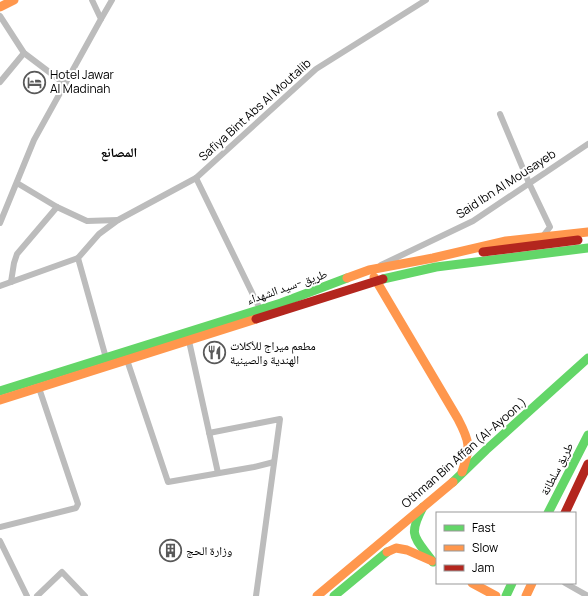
<svg xmlns="http://www.w3.org/2000/svg" width="588" height="596" viewBox="0 0 588 596" font-family="Manrope,'Noto Naskh Arabic',sans-serif">
	<style>
		.lines { fill: none; stroke-linecap: round; stroke-linejoin: round }
		.street { stroke: #bcbcbc; stroke-width: 6 }
		.fast { stroke: #63d668; stroke-width: 9 }
		.slow { stroke: #ff974d; stroke-width: 9 }
		.jam { stroke: #b3261e; stroke-width: 9 }
		.labels { text-anchor: middle; stroke-width: 4; stroke-linejoin: round; paint-order: stroke }
		.poi-label { font-size: 12px; fill: #000; stroke: #fff; text-anchor: start }
		.street-label { font-size: 12px; fill: #000; stroke: #fff }
		.neighbourhood-label { font-size: 13px; font-weight: bold; fill: #000; stroke: #fff }
	</style>
	<rect width="100%" height="100%" fill="#fff"/>
	<g class="lines">
		<g class="street">
			<path d="M0,16L24,53L65,84"/>
			<path d="M101,19L112,0"/>
			<path d="M0,82L24,53"/>
			<path d="M500,114L529,183L550,227L543,236"/>
			<path d="M196,178L260,309"/>
			<path d="M17,183L57,207L87,221L118,220"/>
			<path d="M0,223L34,140L101,19L92,0"/>
			<path d="M381,265L473,221L588,144"/>
			<path d="M11,282L14,263L17,254L57,207"/>
			<path d="M0,286L78,258"/>
			<path d="M189,341L218,473"/>
			<path d="M106,358L78,258L99,234L118,220L196,178L316,69L426,0"/>
			<path d="M127,360L168,482L254,467L274,462"/>
			<path d="M209,433L280,419L256,596"/>
			<path d="M0,527L76,508L78,504L39,388"/>
			<path d="M0,541L27,596"/>
			<path d="M565,583L588,596"/>
			<path d="M37,596L62,572L85,596"/>
		</g>
		<g class="fast">
			<path d="M383,279L436,267L588,248"/>
			<path d="M0,391L281,303L347,278"/>
			<path d="M453,482L486,450L588,358"/>
			<path d="M423,507C407,537 415,537 433,562"/>
			<path d="M548,513L588,435"/>
			<path d="M334,596L387,552"/>
			<path d="M506,596L512,583"/>
		</g>
		<g class="slow">
			<path d="M0,7L14,0"/>
			<path d="M374,277L458,419C470,442 471,447 462,472"/>
			<path d="M347,278L369,270L433,258L506,241L588,232"/>
			<path d="M0,400L256,319"/>
			<path d="M387,552L396,548L407,550L432,561"/>
			<path d="M472,583L496,596"/>
			<path d="M317,596L453,482"/>
			<path d="M526,596L532,583"/>
		</g>
		<g class="jam">
			<path d="M483,252L578,240"/>
			<path d="M256,319L383,279"/>
			<path d="M565,513L588,464"/>
		</g>
	</g>
	<defs>
		<symbol id="hotel-ring" viewBox="-11 -11 22 22"><circle r="9.5" fill="#fff" stroke="#595959" stroke-width="1.5"/><path d="M-6-4.5h1.5V1H6V5H4.5V3h-9V5H-6ZM-4 0a1.8 1.8 0 1 1 3.6 0ZM.5 0V-2.5h3Q6-2.5 6 0Z" fill="#595959"/></symbol>
		<symbol id="restaurant-ring" viewBox="-11 -11 22 22"><circle r="9.5" fill="#fff" stroke="#595959" stroke-width="1.5"/><path d="M-5-6h1v4h1v-4h1v4h1v-4h1v5L-1.5 .5V6h-2V.5L-5-1ZM5-6V6H3V1.5H1.5Q1.5-4 5-6Z" fill="#595959"/></symbol>
		<symbol id="building-ring" viewBox="-11 -11 22 22"><circle r="9.5" fill="#fff" stroke="#595959" stroke-width="1.5"/><path d="M-4-6H4V6H1V3H-1V6H-4ZM-2.5-4.3h1.7v1.8h-1.7ZM.8-4.3h1.7v1.8H.8ZM-2.5-1h1.7V.8h-1.7ZM.8-1h1.7V.8H.8Z" fill="#595959"/></symbol>
	</defs>
	<g fill-rule="evenodd">
		<use href="#hotel-ring" x="22" y="70" width="25" height="25"/>
		<use href="#restaurant-ring" x="202" y="340" width="25" height="25"/>
		<use href="#building-ring" x="158" y="538" width="25" height="25"/>
	</g>
	<g class="labels">
		<g class="poi-label">
			<text x="50" y="79">Hotel Jawar<tspan x="50" dy="14">Al Madinah</tspan></text>
			<text x="230" y="350">مطعم ميراج للأكلات<tspan x="230" dy="14">الهندية والصينية</tspan></text>
			<text x="186" y="555">وزارة الحج</text>
		</g>
		<g class="street-label">
			<text transform="translate(255 110) rotate(-42)" y="4">Safiya Bint Abs Al Moutalib</text>
			<text transform="translate(506 184) rotate(-33)" y="4">Said Ibn Al Mousayeb</text>
			<text transform="translate(287 287) rotate(-19)" y="4">طريق -سيد الشهداء</text>
			<text transform="translate(464 453) rotate(-41)" y="4">Othman Bin Affan (Al-Ayoon.)</text>
			<text transform="translate(557 469) rotate(-63)" y="4">طريق سلطانة</text>
		</g>
		<g class="neighbourhood-label">
			<text x="119" y="157">المصانع</text>
		</g>
	</g>
	<rect x="436" y="512" width="140" height="72" fill="#ffffff" stroke="#999999"/>
	<rect x="444" y="525" width="20" height="6" fill="#63d668" stroke="#999999"/>
	<text x="472" y="532" font-size="12" fill="#000000">Fast</text>
	<rect x="444" y="545" width="20" height="6" fill="#ff974d" stroke="#999999"/>
	<text x="472" y="552" font-size="12" fill="#000000">Slow</text>
	<rect x="444" y="565" width="20" height="6" fill="#b3261e" stroke="#999999"/>
	<text x="472" y="572" font-size="12" fill="#000000">Jam</text>
</svg>
